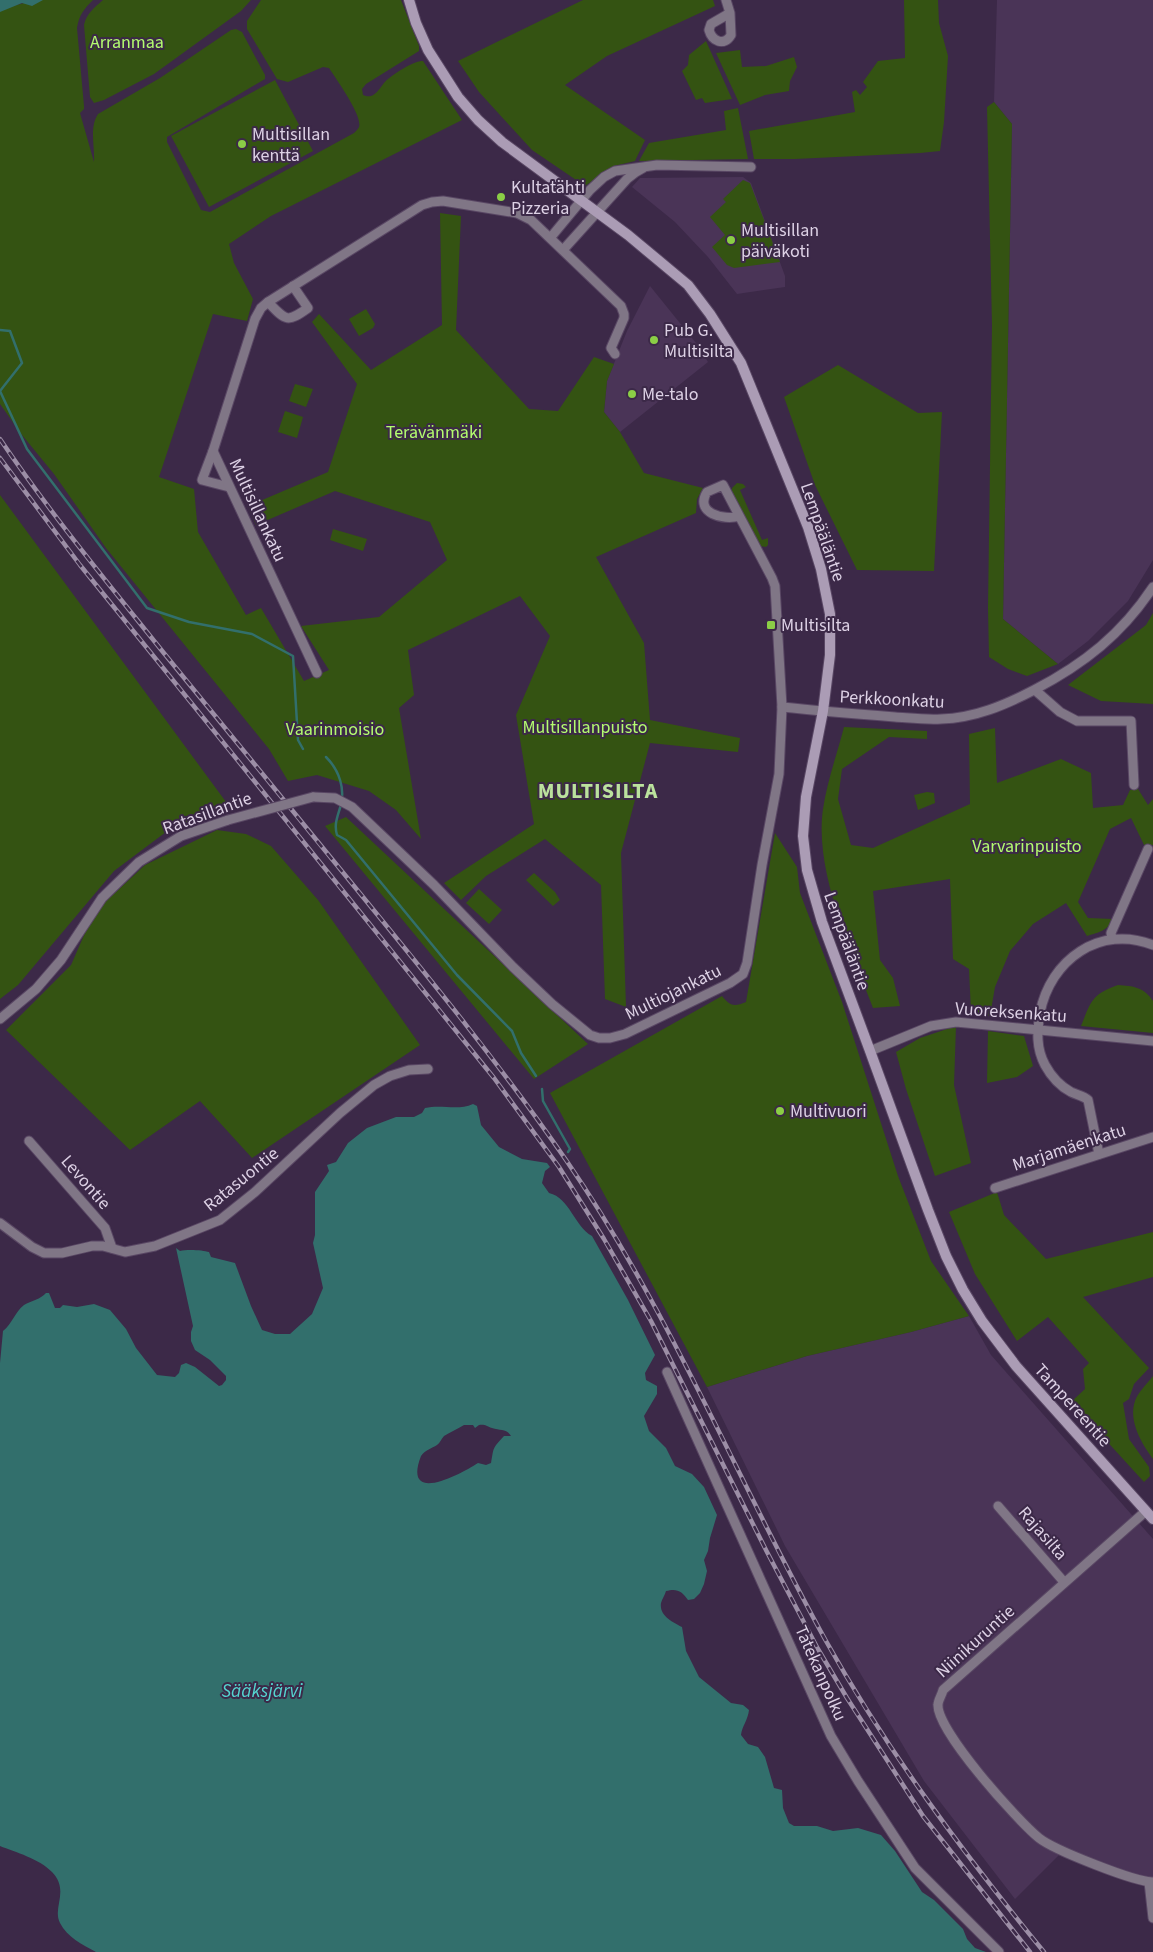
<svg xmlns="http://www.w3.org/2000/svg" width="1153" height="1952" viewBox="0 0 1153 1952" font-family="'Source Sans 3',sans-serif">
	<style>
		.built { fill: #4a3457 }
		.green { fill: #345312 }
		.water { fill: #326f6c; fill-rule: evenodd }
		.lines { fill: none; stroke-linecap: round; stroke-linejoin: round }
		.stream { stroke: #326f6c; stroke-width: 2.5 }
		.street-casing { stroke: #594764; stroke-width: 11 }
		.secondary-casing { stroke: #594764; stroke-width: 12 }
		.street { stroke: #807686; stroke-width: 9 }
		.secondary { stroke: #ab9cb5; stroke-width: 10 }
		.rail-casing { stroke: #9c8ea6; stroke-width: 4.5 }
		.rail { stroke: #3c2948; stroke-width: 2.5; stroke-dasharray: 8; stroke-linecap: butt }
		.street-bridge-casing { stroke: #594764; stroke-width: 11; stroke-linecap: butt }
		.street-bridge { stroke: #807686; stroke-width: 9 }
		.poi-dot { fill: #8bce46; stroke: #3c2948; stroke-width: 2 }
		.labels { text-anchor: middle; stroke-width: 4; stroke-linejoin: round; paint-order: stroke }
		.park-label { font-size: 18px; fill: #b3fc6f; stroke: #3c2948 }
		.poi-label { font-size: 18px; fill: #ddd1e5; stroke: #3c2948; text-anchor: start }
		.street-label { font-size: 18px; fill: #ddd1e5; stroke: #3c2948 }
		.water-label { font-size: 19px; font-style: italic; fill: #55d5d0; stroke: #3c2948 }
		.district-label { font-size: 22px; font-weight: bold; letter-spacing: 1px; fill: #bbe29d; stroke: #3c2948 }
	</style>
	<rect width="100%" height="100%" fill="#3c2948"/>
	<g class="built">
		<path d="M997,0H1153V560L1128,601L1088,641L1058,664L1003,619L1012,124L994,102Z"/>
		<path d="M743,177L751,183L785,276V287L737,294L708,257L675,222L632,187L640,178Z"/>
		<path d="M650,286L696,343L708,362L620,432L604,412L607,381L627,331Z"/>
		<path d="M969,1316L991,1355L1153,1539V1918L1149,1882L1063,1851L1015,1899L924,1781L785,1546L707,1387L807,1356L911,1332Z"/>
	</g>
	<g class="green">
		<path d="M38,0H93C84,9 79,15 77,28L84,106V109L80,113L94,162C95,146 89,128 98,114L160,78L231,30L236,29L242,32L265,75V79L167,137V142L201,210L210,212L354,133C355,132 358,129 359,127C363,116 336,79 329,68L323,67L288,82L277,79L247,29V21L261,0H401L419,46V51L366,84L362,89L363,95C376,101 380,85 388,79C397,72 410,63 421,61H423L462,120L271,216L229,244L234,263L253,299L247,321L213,314L159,477L194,489L198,532L246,615L261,608L304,681L329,670L301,626L379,617L447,560L430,522L335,491L256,525L248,506L328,472L357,384L312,322L319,314L371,370L442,325L440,213L461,216L456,330L529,409L558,411L594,357L614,364L607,381L604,412L620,432L644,473L703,488L697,499L696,513L596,557L644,643L650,720L740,738L738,752L650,743L621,853L626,1007L605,999L601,885L545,839L486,876L461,900L444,883L534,824L516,715L550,636L520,596L408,650L414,695L399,708L421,839L396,810L369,791L317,775L288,781L269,749L106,548L54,474L22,435L0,404V9C13,7 24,2 38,0Z"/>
		<path d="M103,0H251L241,11L154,74L104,100L94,103L90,97L84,25C86,14 95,7 103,0Z"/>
		<path d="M583,0H713L715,6L607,56L565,85L645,140L635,161L614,166L585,186L532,150L479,92L458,61Z"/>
		<path d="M904,0H938L939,23L948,56L944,122L940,151L920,153L795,159H754L749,131L855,112L852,92L856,90L860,95L867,87L863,82L878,61L905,58Z"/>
		<path d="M706,41L732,99L705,103L702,98L696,100L682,71L688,65L689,55Z"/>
		<path d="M740,50L742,67L766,66L794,57L797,67L790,81L789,91L765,95L740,105L716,53Z"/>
		<path d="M275,80L313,151L209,207L171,136Z"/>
		<path d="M994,102L1012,124L1003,619L1058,664L1027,676L1008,669L989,657L988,608L992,325L987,107Z"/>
		<path d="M738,108L748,159L639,161L649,143L726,130L724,111Z"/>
		<path d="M743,180L750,183L780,262L734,268L727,265L712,247L725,235L710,217L726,202L723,199Z"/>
		<path d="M366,309L375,324L373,328L359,336L349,319Z"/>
		<path d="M838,365L918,413L942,412L934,571L857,570L815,485L784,397Z"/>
		<path d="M295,384L313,389L306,407L289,401Z"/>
		<path d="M285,411L303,417L297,438L278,432Z"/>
		<path d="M737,483L743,484L746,487L740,490L762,540L768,538V545L766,547L760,546L732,493V488Z"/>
		<path d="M0,495L229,806L170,829L114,871L18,985L0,999Z"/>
		<path d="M333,529L367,539L363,551L330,540Z"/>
		<path d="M1153,613V704L1101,701L1068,685L1146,625Z"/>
		<path d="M844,727L927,731V739L889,737L842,769L838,799L851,845L873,848L970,804L969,734L995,728L997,783L1061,759L1091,773L1093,808L1123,805L1130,790L1138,789L1148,805L1153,799V845L1145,847L1131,818L1110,829L1078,902L1088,918L1113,919C1107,931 1100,932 1087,936L1066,903L1033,924L1010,951L995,987L990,1016L971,1012L969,969L953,959L950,879L873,891L880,960L893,978L900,1006L873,1008C851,950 814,871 823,809C827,782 837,754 844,727Z"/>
		<path d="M927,792L934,793L935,803L918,810L914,795Z"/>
		<path d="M346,817L588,1044L534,1079L325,826Z"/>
		<path d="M217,830L246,834L271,846L318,900L420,1045L252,1158L200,1101L130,1150L6,1030L71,965L85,933L103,904L145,865Z"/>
		<path d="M775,833L797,867L800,893L842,1002L898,1176L931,1261L969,1316L911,1332L807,1356L707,1387L550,1093L722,996C730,1006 734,1007 746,1002Z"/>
		<path d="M534,873L555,892L560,900L553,906L526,880Z"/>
		<path d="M479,889L502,910L489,924L466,903Z"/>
		<path d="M1118,985C1133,986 1144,987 1153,1001V1033L1081,1026C1091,1001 1092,994 1118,985Z"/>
		<path d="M956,1026L954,1085L971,1163L935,1176L906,1089L896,1052L920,1038Z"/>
		<path d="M988,1031L1024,1036L1033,1066L1017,1077L987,1083Z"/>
		<path d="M997,1192L1004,1215L1046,1259L1153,1232V1277L1083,1297L1149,1368L1134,1384L1129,1399L1123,1403L1129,1439L1149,1467L1150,1476L1144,1482L1071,1402L1085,1389L1083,1369L1089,1363L1048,1317L1017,1341L975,1274L949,1212Z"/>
		<path d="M1153,1376V1459C1142,1444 1128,1421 1135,1401C1138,1392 1147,1384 1153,1376Z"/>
	</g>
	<g class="water">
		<path d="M0,0H43L32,6L22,3L0,12Z"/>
		<path d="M473,1104L477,1106L481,1125L499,1147L522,1159L547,1163L550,1167L545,1171L542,1183L549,1193C570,1198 574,1226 592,1236L628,1300L655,1355L645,1373L646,1380L657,1386V1394L644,1416L649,1431L666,1448L675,1466L692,1474L704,1487L717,1515L710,1538L708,1551L704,1560L707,1571L704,1584L700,1593L694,1599L688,1600C682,1591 677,1588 666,1591C665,1595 662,1599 661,1603C659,1616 673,1622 682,1627L686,1651L699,1677L731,1703L743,1705L749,1710C748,1720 742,1726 741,1735L748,1744L758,1747L765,1757L774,1788L782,1790L783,1808L789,1823L794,1826H817L833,1831L858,1828L881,1835L895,1851L922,1892L934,1900L963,1929L967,1939L975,1948L986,1952H96C83,1945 67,1937 60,1923C52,1907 70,1891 52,1872C40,1859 15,1852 0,1846V1363L3,1331C12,1324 15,1312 24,1305C31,1301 41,1299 46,1293H49L55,1308H60L63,1305L77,1307L94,1304L110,1310L126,1329L136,1348L157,1375L175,1377L179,1373L181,1365L186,1363L195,1367L219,1386L222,1385L226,1380V1376L210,1360L195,1350L191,1341V1332L193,1326L176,1248L180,1251C187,1249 203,1250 209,1252L211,1257L235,1263L251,1306L262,1330L275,1334H290L312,1314L323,1288L313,1243L315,1235V1192L329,1171L327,1165L336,1162L348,1143L367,1128L396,1117H414L422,1113L425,1108C442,1104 457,1111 473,1104ZM464,1425H473L475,1428L479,1425C485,1424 486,1426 492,1428C500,1431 506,1428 511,1436H504C492,1449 494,1447 491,1463L486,1465L478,1463C461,1474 402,1506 421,1456C424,1451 432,1448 437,1445C440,1443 441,1439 444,1436C450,1432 458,1429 464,1425Z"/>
	</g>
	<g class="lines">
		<g class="stream">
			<path d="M0,330L10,331L22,363L0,391L27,449L147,608L189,622L252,634L293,656L298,740L303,749"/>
			<path d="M326,757C339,770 346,789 340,808C337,818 334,825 337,835L346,840L457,975L512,1031L521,1053L536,1076"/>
			<path d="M542,1089L543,1101L570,1149L568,1152"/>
		</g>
		<defs>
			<g id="street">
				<path d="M726,0L730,13L731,35C724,47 712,41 709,30L711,24L730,13"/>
				<path d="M551,237L590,190L604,177L615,171L657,165L751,167"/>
				<path d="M563,250L627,179L636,172L643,168"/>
				<path d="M268,302C286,321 287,323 308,308L293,286"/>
				<path d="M213,451L202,480L229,487"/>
				<path d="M317,673L213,451L255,319L261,308L268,302L422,205L432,202L443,201L517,213L531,220L621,306L624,314V318L611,348L615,354"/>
				<path d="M1035,690L1060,712L1077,721H1131L1134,785"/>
				<path d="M782,707C820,711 857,714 895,717C910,718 926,720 941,719C975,718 1005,705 1034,690C1084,664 1122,634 1153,587"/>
				<path d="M313,797L335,798L352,807L434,885L513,967L552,1004L590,1035L599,1038H610L625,1034L730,983L743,974L747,963L762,865L779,774L782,707L775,586L772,578L723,485L707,492C694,513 724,521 739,516"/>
				<path d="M1112,939L1111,933L1148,849"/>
				<path d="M0,1019L36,989L61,960L102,898L139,862L181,836L228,820"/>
				<path d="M870,1051L931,1026L956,1022L1153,1041"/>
				<path d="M29,1141L105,1228L112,1248"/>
				<path d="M1099,1154L1088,1100C1084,1096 1077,1095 1071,1092C1060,1086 1051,1076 1045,1065C1036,1048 1037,1032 1040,1013C1050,960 1100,924 1153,945"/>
				<path d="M995,1188L1153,1137"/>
				<path d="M0,1223L32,1247L44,1253H62L92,1246H103L125,1252L155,1246L220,1220L255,1192L340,1113L374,1085L390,1076L409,1070L428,1069"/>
				<path d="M667,1372L831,1736L858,1781L915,1868L999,1952"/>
				<path d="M998,1506L1064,1582"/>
				<path d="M1146,1511L943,1690C942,1695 938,1700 938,1705C937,1731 1017,1820 1039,1838C1054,1850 1135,1882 1153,1882"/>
				<path d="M1149,1882L1153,1918"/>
			</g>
			<path id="secondary" d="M409,0L416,23L428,50L458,97L478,120L502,142L628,235L688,285L710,314L741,363L808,527L821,569L830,614V655L823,711L806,797L803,836L807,870L822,922L870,1051L928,1210L946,1256L963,1290L982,1321L1016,1366L1153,1519"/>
		</defs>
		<use href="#street" class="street-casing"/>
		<use href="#secondary" class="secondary-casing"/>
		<use href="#street" class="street"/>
		<use href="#secondary" class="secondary"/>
		<defs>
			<g id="rail">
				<path d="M0,439C50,513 107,582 163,652C224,726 284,801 345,875C421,968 498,1061 566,1160C670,1311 738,1482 826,1641C888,1752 964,1854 1044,1952"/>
				<path d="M0,458L80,565L494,1078L559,1167L604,1239L651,1321L767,1552L818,1649L847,1698L923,1816L1030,1952"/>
			</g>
		</defs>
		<use href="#rail" class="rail-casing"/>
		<use href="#rail" class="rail"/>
		<defs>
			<path id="street-bridge" d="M228,820L313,797"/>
		</defs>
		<use href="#street-bridge" class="street-bridge-casing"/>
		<use href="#street-bridge" class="street-bridge"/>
	</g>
	<g class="poi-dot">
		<circle cx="242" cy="144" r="5"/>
		<circle cx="501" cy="197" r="5"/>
		<circle cx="731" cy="240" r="5"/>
		<circle cx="654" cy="340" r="5"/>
		<circle cx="632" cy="394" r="5"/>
		<rect x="766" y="620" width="10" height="10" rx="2.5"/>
		<circle cx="780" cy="1111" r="5"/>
	</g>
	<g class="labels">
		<g class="park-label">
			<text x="127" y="48">Arranmaa</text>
			<text x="434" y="438">Terävänmäki</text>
			<text x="585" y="733">Multisillanpuisto</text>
			<text x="335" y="735">Vaarinmoisio</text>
			<text x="1027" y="852">Varvarinpuisto</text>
		</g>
		<g class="poi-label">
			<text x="252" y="140">Multisillan<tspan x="252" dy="21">kenttä</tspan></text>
			<text x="511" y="193">Kultatähti<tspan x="511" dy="21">Pizzeria</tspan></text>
			<text x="741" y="236">Multisillan<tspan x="741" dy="21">päiväkoti</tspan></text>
			<text x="664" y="336">Pub G.<tspan x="664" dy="21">Multisilta</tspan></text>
			<text x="642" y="400">Me-talo</text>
			<text x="781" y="631">Multisilta</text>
			<text x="790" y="1117">Multivuori</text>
		</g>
		<g class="street-label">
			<text transform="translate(258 510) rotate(65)" y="6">Multisillankatu</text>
			<text transform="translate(823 532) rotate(71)" y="6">Lempääläntie</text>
			<text transform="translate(892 699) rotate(3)" y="6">Perkkoonkatu</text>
			<text transform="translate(207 813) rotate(-20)" y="6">Ratasillantie</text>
			<text transform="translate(847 941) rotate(70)" y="6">Lempääläntie</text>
			<text transform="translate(673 992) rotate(-26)" y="6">Multiojankatu</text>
			<text transform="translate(1011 1012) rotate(4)" y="6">Vuoreksenkatu</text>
			<text transform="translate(1069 1147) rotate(-18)" y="6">Marjamäenkatu</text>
			<text transform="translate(241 1179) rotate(-39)" y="6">Ratasuontie</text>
			<text transform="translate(86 1182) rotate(49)" y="6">Levontie</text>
			<text transform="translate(1073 1405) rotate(48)" y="6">Tampereentie</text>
			<text transform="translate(1043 1533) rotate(49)" y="6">Rajasilta</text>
			<text transform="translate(975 1641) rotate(-42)" y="6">Niinikuruntie</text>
			<text transform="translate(821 1673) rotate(66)" y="6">Tatekanpolku</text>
		</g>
		<g class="water-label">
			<text x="262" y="1697">Sääksjärvi</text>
		</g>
		<g class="district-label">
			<text x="598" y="798">MULTISILTA</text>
		</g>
	</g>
</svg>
